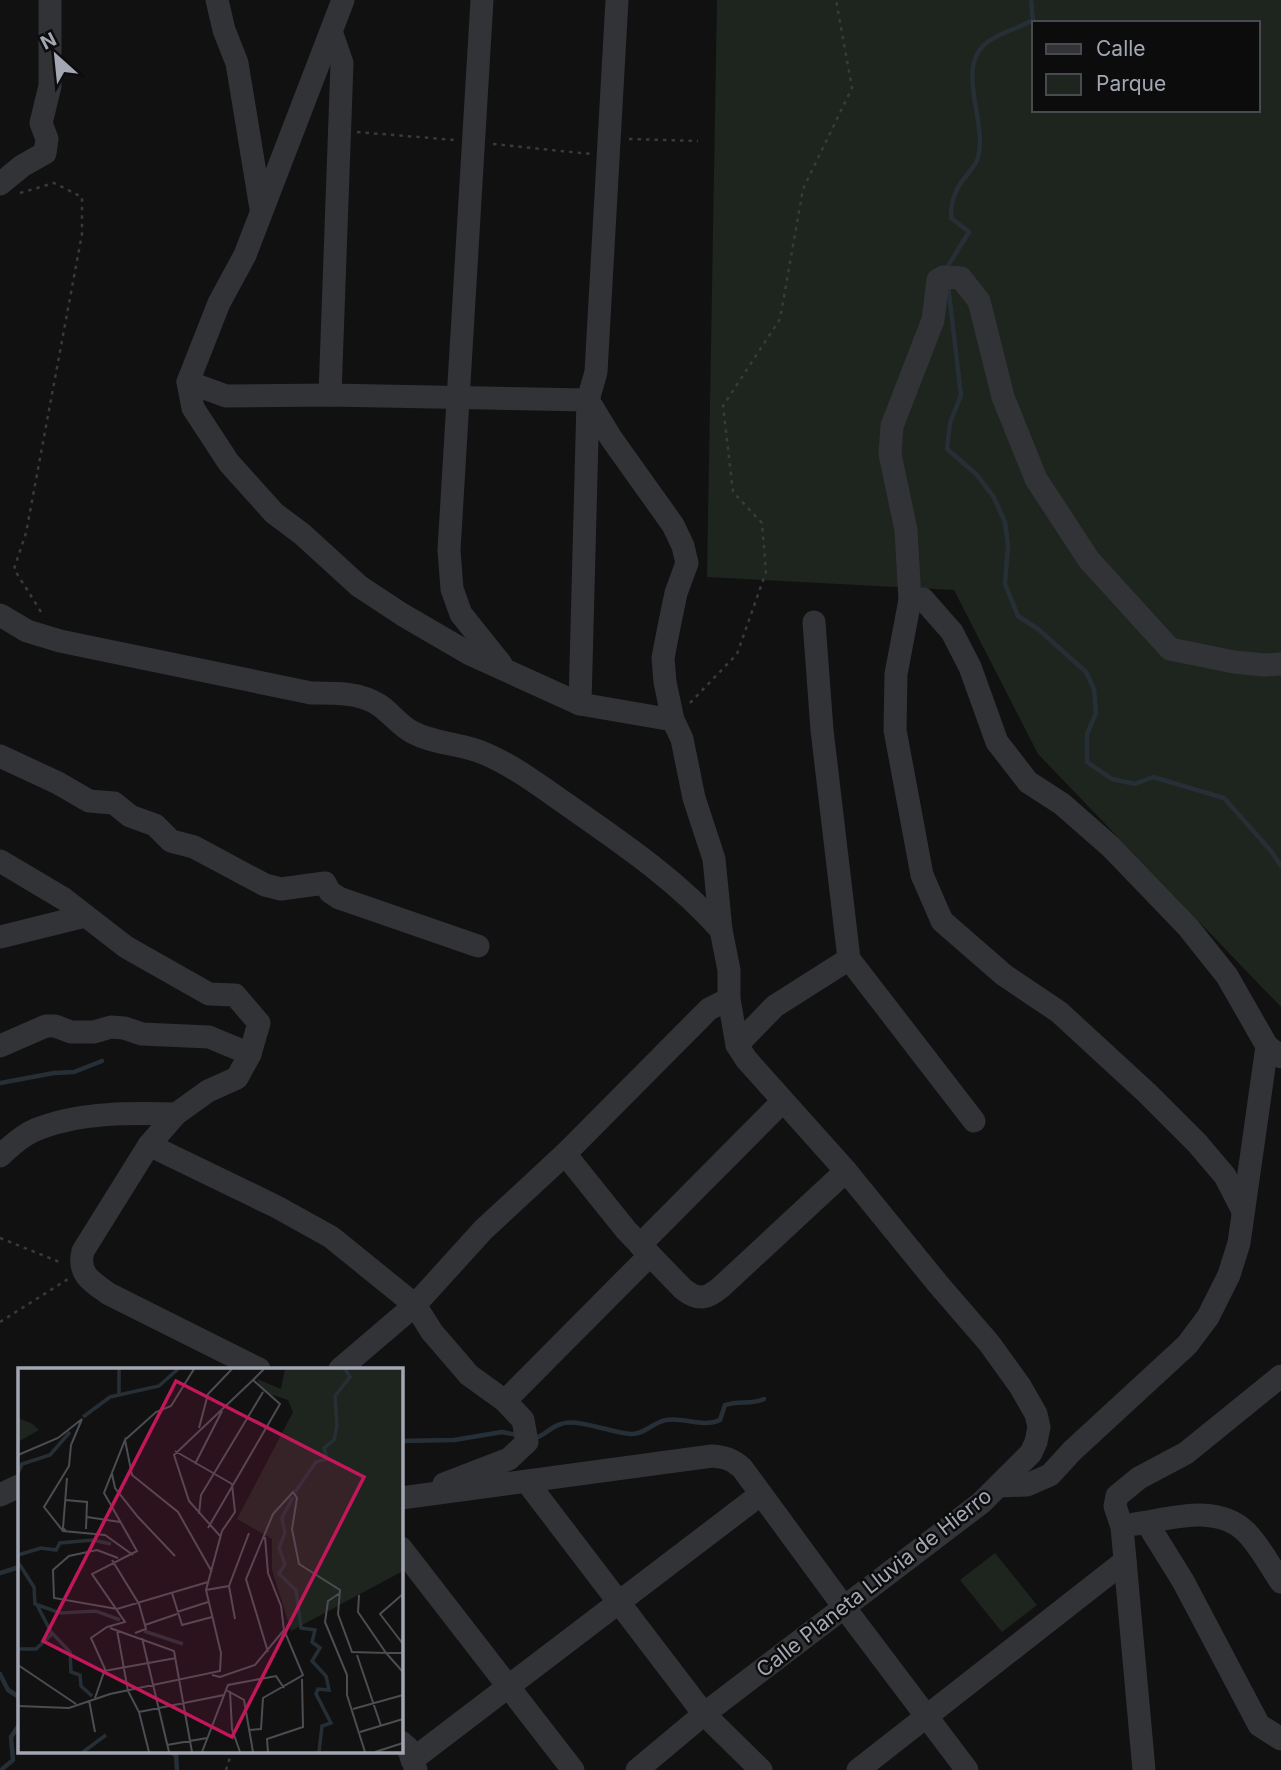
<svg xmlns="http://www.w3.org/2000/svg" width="1281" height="1770" viewBox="0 0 1281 1770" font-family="Inter,sans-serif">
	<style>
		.green { fill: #1d251e; fill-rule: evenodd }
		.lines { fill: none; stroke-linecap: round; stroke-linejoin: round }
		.stream { stroke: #272f36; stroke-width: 4.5 }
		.path { stroke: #383a3e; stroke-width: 2.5; stroke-dasharray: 3.5 5; stroke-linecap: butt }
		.minor { stroke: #323337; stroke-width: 23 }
		.labels { text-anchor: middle; stroke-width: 5; stroke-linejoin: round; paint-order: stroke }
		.street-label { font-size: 21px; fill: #a2a7b3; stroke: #0c0c0d }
		.inset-river { fill: none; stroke: #272f36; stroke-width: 3.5 }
		.inset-road { fill: none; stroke: #4b4d52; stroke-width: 2 }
		.view { fill: #c2185b; fill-opacity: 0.15; stroke: #c2185b; stroke-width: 3.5 }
		.inset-edge { fill: none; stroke: #a2a7b3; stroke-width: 3.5 }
	</style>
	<rect width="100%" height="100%" fill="#111112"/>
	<g class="green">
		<path d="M717,0H1281V1007L1038,754L954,590L707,577ZM1034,23H1258V110H1034Z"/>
		<path d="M995,1553L1037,1605L1002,1632L960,1580Z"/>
	</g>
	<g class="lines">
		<g class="stream">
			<path d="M946,269L969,232L951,218C951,200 955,189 967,175C971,169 977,164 978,157C988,122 953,65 989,41C1002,32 1019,28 1033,20L1031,0"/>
			<path d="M948,285L961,395L950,423L947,449L976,474L993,496L1005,522L1008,545L1005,584L1018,616L1038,629L1086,672L1094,689L1096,713L1087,734V762L1112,779L1135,784L1153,777L1224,798L1271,851L1281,866"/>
			<path d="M0,1083L54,1073L74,1072L102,1061"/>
			<path d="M532,1439C544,1437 550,1427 561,1424C578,1418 612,1433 631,1434C643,1435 654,1422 666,1420C685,1417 702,1428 720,1420L725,1405C739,1400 751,1405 764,1399"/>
			<path d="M401,1441L454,1440L502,1432L517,1435"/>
			<path d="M0,1573L19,1567"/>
			<path d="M0,1674L8,1690L19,1697"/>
			<path d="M168,1751L176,1755L177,1770"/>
			<path d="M1,1770L13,1760L11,1737L19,1725"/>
		</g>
		<g class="path">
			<path d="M357,132L455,140"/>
			<path d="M629,139L698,141"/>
			<path d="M493,144L591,154"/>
			<path d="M20,193L54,183L82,197V234L26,533L14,569L43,615"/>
			<path d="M690,703L737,654L766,572L762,523L733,492L723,406L780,319L803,189L852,88L836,0"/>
			<path d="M0,1238L62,1263"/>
			<path d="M0,1322L68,1279"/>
			<path d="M226,1770L232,1751"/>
		</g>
		<g class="minor">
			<path d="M217,0L224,30L237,63L261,209"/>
			<path d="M343,0L245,255L219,303L188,382L193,408L229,463L274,513L302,534L359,586L403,615L470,654L580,704L673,720"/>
			<path d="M482,0L449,550L452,589L461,614L501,664"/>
			<path d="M0,184L22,166L45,153L47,139L41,123L50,86V0"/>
			<path d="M188,382L226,396L330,395L588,400"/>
			<path d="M330,395L342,63L332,34"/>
			<path d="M588,400L611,438L673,525L683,546L687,563L676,593L669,627L663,658L665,682L673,720L682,739L694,798L714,859L721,930L729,970V999L737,1045L746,1059L846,1171L938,1284L989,1343L1020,1386L1036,1414L1039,1427L1036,1442L1031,1453L981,1503L704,1714L637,1770"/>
			<path d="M910,600L923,599L952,632L970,667L997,742L1028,782L1062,804L1111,847L1188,927L1227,976L1267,1046L1281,1057"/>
			<path d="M0,615L27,631L60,641L311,693C333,693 359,692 379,705C391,713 399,725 412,732C436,745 464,743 488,755C517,768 543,788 569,806C622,843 678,881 721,930"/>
			<path d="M814,622L822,730L849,959"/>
			<path d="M580,704L588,400L596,372L617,0"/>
			<path d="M0,756L58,783L89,801L114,803L130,816L155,825L171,841L194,847L265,885L281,889L325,883L330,892L339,898L478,946"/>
			<path d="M0,861L64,899L126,947L209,994L235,995L259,1023L250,1054L237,1078L208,1091L176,1114L149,1145L83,1251C77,1274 92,1282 109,1294L259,1369"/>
			<path d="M0,937L85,916"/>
			<path d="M737,1045L775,1006L849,959L974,1121"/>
			<path d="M0,1046L46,1026H55L71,1032H94L111,1027L124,1028L142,1034L209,1037L250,1054"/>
			<path d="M149,1145L277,1207L331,1237L415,1305L432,1332L469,1375L505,1401L523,1420L527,1442L509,1459L444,1484"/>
			<path d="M565,1154L626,1230L683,1289C698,1301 707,1299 721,1287L846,1171"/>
			<path d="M0,1156C12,1145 25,1133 40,1128C82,1112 132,1113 176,1114"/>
			<path d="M1243,1211L1225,1176L1197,1143L1147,1093L1059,1012L1004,975L942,921L922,875L895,730L896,674L910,600L906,530L890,454L892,426L933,320L938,280L943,277L961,278L979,301L1003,397L1036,479L1089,560L1170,649L1234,662L1264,665L1281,664"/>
			<path d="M640,1245L783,1101"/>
			<path d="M340,1369L415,1305L483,1230L565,1154L709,1009L729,999"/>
			<path d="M505,1401L650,1255"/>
			<path d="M527,1482L704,1714L761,1770"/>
			<path d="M999,1486L1027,1485L1050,1475L1072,1451L1187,1345L1208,1317L1229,1275L1239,1243L1267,1046"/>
			<path d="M0,1495L19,1486"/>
			<path d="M401,1498L712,1456C725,1457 732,1459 742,1468L844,1607L967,1770"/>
			<path d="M1147,1523L1183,1581L1259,1725L1281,1739"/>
			<path d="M1135,1524C1171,1519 1217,1503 1246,1532C1260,1546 1270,1566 1281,1582"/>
			<path d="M401,1548L573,1770"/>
			<path d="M401,1742L408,1748L416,1770"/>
			<path d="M412,1760L761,1494"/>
			<path d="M858,1770L1125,1561"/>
			<path d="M1144,1770L1122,1527L1115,1506L1117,1496L1139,1478L1186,1453L1281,1376"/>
		</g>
	</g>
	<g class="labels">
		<g class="street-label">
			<text transform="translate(874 1583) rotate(-38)" y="7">Calle Planeta Lluvia de Hierro</text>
		</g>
	</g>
	<g transform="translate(18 1368)">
		<rect width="385" height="385" fill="#111112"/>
		<path d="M267,1H385V203L273,263L254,202V171L219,151L275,44L270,32L245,24L239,11L263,21ZM0,50L13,55L21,62L0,74Z" fill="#1d251e"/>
		<path class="inset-river" d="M101,1V26M65,49L92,29L141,18L160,1M0,105L4,96L32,87L52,64M277,124L298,94L309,91L306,80L316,72L319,57L317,28L332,9L327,1M275,129L264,150L267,165L261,180L267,196L261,206L278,222L283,260L297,262L294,274L302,280L294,293L308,308L311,322L300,321L298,326L313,355L304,358L301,384M0,187L23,180L38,182L42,175L75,172L93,176M0,194L16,219L17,236L42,245L78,243L102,252M19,237L33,264L52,284L53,304L62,307L63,318L74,328M126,263L165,276M0,281H18L35,265M65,384L88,367"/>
		<path class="inset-road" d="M181,60L190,26L214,1M108,71L138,44L153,38L176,1M157,83L214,116M0,87L40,70L64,51L53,77L51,98L26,139L45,163L87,167L115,187M177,96L204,43M94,106L97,120L120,149L157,188M49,110L45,160L49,164M47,132L69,134L68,161M181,146L183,127L245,24M69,149L102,154M190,160L262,36L235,12L246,1M203,169L171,133L156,87L235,12M100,190L79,182L51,188L35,202L36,230L99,241L190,214M94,192L121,236L128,261L117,265M211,218L231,165M188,222L211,218L217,251M154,225L164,257L194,249M322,225L310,233L307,254L329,307V327L347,384M385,226L362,246L385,276M159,244L190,234M127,257L159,246M92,260L156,283L174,384M99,262L110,323L121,344L131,384M124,270L151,384M250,284L228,211L255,146L275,124L279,130L274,161L281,196L322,222L320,246L334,284L368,285L340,244L341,227M385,285H368L385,304M339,287L363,358M0,297L58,336M86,303L158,290M194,307L202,309L237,297L266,262M208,322L226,332L235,384M212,323L214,361L222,384M77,330L87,301L73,270L89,259L107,254L74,206L119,183L86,125L107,72L114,107L160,144L194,204M71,332L77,364M0,338L51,340L92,326L202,303L203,285L188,222L204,163L217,144L214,116M335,341L385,327M121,344L206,327M231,362L243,361L245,330L285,307L266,262L263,238L250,205L247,169M342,364L385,351M149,377L189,370M184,384L210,317L258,308L266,320M250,384L249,371L285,359L284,311M357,384L385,375"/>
		<path class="view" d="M158,13L346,109L214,369L25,273Z"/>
		<rect width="385" height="385" class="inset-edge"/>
	</g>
	<rect x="1032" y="21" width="228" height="91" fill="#0c0c0d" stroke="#484a4f" stroke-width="2"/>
	<rect x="1046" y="44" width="35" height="10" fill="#323337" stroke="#484a4f" stroke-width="2"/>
	<text x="1096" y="56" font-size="21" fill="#a2a7b3">Calle</text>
	<rect x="1046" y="74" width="35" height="21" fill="#1d251e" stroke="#484a4f" stroke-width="2"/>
	<text x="1096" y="91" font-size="21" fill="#a2a7b3">Parque</text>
	<g transform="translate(56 56) rotate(333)" stroke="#0c0c0d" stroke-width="5" paint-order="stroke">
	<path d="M0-5L12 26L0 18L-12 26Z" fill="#a2a7b3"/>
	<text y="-10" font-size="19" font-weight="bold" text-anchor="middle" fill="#a2a7b3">N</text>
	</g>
</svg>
